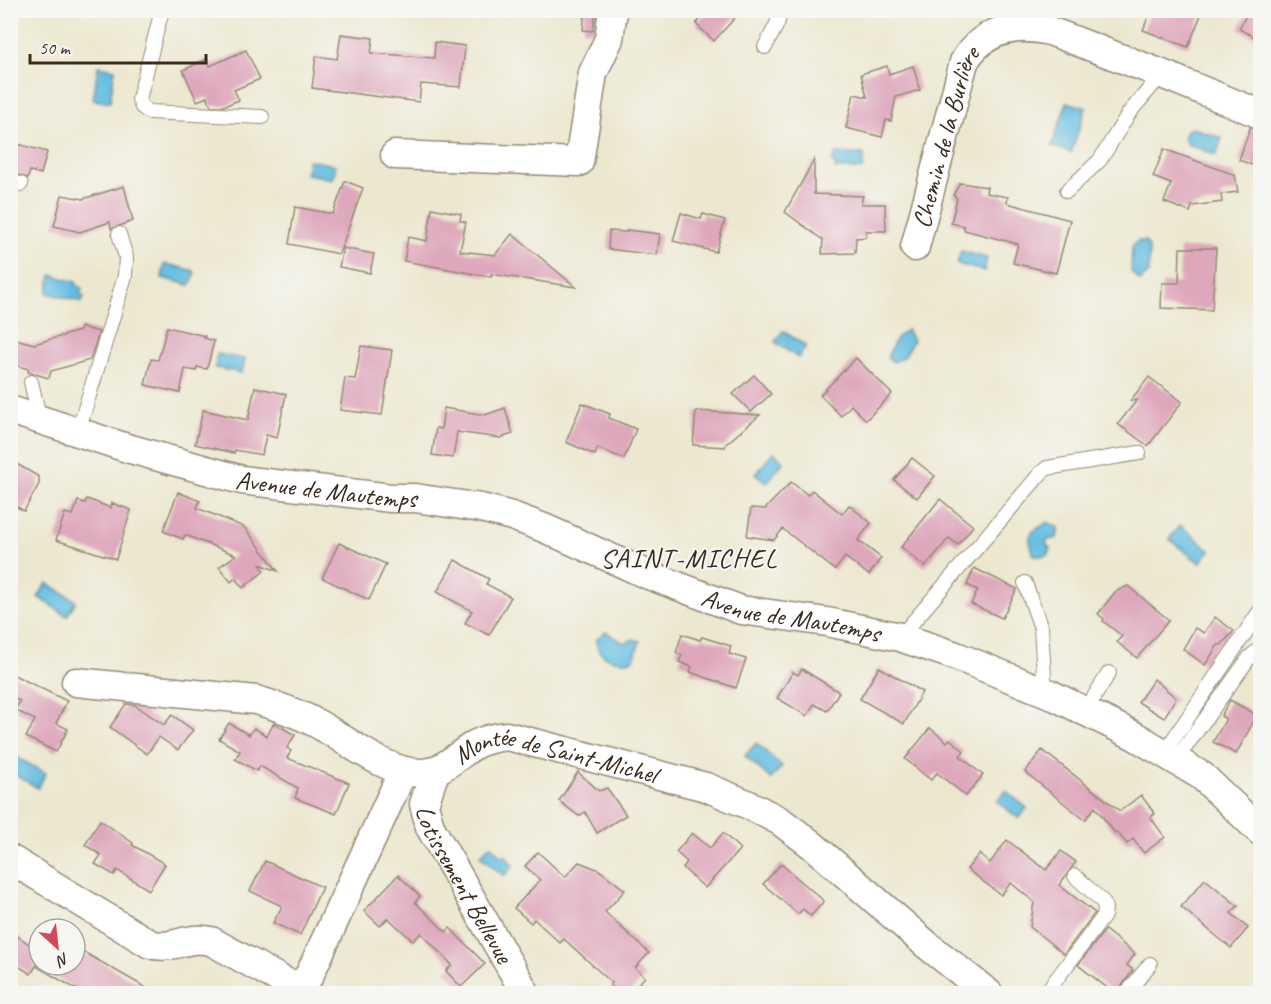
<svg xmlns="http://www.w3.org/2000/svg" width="1271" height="1004" viewBox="0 0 1271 1004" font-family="Caveat,sans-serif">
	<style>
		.water { fill: #63bde1; stroke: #4f7480; stroke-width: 1.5 }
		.building { fill: #dea7bc }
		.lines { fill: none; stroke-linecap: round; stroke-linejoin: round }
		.service-casing { stroke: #948977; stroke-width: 16 }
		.minor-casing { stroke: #948977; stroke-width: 31 }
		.service { stroke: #fff; stroke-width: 14 }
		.minor { stroke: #fff; stroke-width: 28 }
		.labels { text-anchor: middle; stroke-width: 4.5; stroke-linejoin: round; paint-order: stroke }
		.street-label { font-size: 26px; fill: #3b2a1e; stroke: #f6f6f2 }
		.neighbourhood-label { font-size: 27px; letter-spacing: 1.5px; fill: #3b2a1e; stroke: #f6f6f2 }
	</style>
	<rect width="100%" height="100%" fill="#f6f6f2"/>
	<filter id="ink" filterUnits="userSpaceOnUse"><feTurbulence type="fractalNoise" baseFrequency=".0167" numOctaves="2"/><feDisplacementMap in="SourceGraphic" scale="12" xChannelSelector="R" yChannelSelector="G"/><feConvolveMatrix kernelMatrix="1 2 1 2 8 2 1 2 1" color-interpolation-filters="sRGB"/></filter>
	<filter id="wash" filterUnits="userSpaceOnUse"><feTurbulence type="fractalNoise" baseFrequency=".008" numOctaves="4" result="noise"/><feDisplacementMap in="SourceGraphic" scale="24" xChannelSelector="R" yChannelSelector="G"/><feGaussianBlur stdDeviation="1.35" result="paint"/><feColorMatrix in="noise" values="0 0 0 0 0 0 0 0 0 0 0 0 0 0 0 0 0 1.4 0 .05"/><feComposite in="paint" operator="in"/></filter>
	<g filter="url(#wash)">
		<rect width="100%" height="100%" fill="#ece8d0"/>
		<g class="water">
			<path d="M98,66L115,69L110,102L93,100Z"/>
			<path d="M1067,102L1086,108L1071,153L1052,146Z"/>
			<path d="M1193,128L1222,138L1216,155L1187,144L1184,138L1187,130Z"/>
			<path d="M836,154H864L863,169H835L836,166L832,162Z"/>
			<path d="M308,160L336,165L333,179L306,174Z"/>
			<path d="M1138,241H1145L1149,247V273L1140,281L1131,272L1132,246Z"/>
			<path d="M961,251L987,258L984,271L957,264Z"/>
			<path d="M166,264L194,271L195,274L190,285L162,278L164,265Z"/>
			<path d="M52,275L76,282V284L82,288L80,294L84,296L82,302L47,293Z"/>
			<path d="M907,330L913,340L905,356L894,362L887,358L896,338Z"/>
			<path d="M783,331L806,346L798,358L775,342Z"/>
			<path d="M217,354L245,359L242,373L215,368Z"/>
			<path d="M773,452L784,461L767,483L756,474Z"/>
			<path d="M1047,522L1059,528L1057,538L1047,540L1046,544L1050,548L1049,554C1044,557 1039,557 1033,554C1033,548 1029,544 1030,539C1030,528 1041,529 1047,522Z"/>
			<path d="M1180,525L1210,550L1200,563L1169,539Z"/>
			<path d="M47,583L76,601L67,616L38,597Z"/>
			<path d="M606,632L624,643L633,639L640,641L634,659C620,665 594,658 597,639Z"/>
			<path d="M756,743L782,766L771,779L745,756Z"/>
			<path d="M14,756L46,773L38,788L11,773V763Z"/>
			<path d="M1006,791L1027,808L1019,819L997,801Z"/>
			<path d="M490,845L502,856H506L513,866L504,876L480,856Z"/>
		</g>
		<g id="blocks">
			<g class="building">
				<path d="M585,10H596L593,31L583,30Z"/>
				<path d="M709,10H742L714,41L696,24Z"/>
				<path d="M1151,10H1203L1188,47L1143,30Z"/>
				<path d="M1249,10H1260V40L1239,29Z"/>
				<path d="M341,34L373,38L371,53L434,58L435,42L465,46L461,87L421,84L419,102L312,88L316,56L337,59Z"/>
				<path d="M246,50L260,79L234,90L239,100L224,106H211L207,97L197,101L183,70L207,59L210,66Z"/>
				<path d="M887,66L889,74L913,66L920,90L896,97L891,121L886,120L882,137L846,128L854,94L867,97L861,74Z"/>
				<path d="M1250,128L1260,130V168L1239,160Z"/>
				<path d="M10,142L47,152L41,174L30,171L28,178L10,173Z"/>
				<path d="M1164,149L1235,175L1238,192L1221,194L1222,202L1192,206L1190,212L1164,202L1171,184L1153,177Z"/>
				<path d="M814,160V194L863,196L861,204H885L886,231H866V237L856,238L855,253L822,254L823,240L785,212Z"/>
				<path d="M345,181L363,188L339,254L289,244L295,207L333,214Z"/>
				<path d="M960,183L987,187L986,193L1008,197L1007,203L1070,220L1056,273L1013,263L1018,244L964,230V226L951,223L957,198L953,195Z"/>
				<path d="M124,186L133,221L111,229L110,222L80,232L54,226L62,195L83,199Z"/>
				<path d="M432,208L461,214L460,221L466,222L460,251L495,255L512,234L576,287L491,274V277L404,261L408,237L427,241Z"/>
				<path d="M681,213L701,219L703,214L725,220L716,252L673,241Z"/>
				<path d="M627,230L660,234L657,255L608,249L609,231L627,232Z"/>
				<path d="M343,248L374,254L370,273L339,267Z"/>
				<path d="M1180,248H1216L1212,310L1161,308L1162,283H1179Z"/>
				<path d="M81,327L99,332L90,360L51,371L49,378L28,372L29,369L10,364L15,339L34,344L80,331Z"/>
				<path d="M167,327L205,336L204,338L214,341L207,369L197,367L196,371L185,369L180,393L145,385L151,359L158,360Z"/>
				<path d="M361,346L392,350L382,415L340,410L345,378L355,379Z"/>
				<path d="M856,358L892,394L866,420L851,405L841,416L820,395Z"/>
				<path d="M754,375L771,394L751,412L733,394Z"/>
				<path d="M1149,377L1182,402L1148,446L1118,424L1137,400L1130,401Z"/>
				<path d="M255,387L286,394L277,438L266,435L262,455L235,450L234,453L195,444L203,410L248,420Z"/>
				<path d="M582,403L610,414L609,418L636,429L624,459L598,448L595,455L566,442Z"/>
				<path d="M444,408L485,415L505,408L513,434L500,438L457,432L453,458L432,455L436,428L441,429Z"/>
				<path d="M696,411L760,415L726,444L725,447L693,445Z"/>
				<path d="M912,458L935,476L917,498L894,480Z"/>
				<path d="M10,460L39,477V484L24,511L10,503Z"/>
				<path d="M791,482L808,495L812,490L842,514L849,505L871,523L858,540L881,558L869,575L845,557L835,570L783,529L774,540L747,536L751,508L765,509Z"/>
				<path d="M178,492L200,501L197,508L244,527L278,571L260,564L264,571L243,588L235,578L231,582L219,567L236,555L185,535L183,539L163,531Z"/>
				<path d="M87,499L111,508L112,503L131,510L116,559L56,540L65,513L73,515L78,501L85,503Z"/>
				<path d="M940,499L973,526L958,545L949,538L925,567L901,547Z"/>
				<path d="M339,543L386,564L369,600L322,578Z"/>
				<path d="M455,560L489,579L486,584L511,597L489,635L465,623L472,611L437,592Z"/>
				<path d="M974,568L1017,589L1002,618L971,604L978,590L967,585Z"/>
				<path d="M1128,586L1169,620L1137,658L1117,642L1122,636L1103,621L1104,619L1098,614L1115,592Z"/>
				<path d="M1215,617L1234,631L1221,645H1218L1205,665L1183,649L1195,628L1204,633Z"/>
				<path d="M682,634L700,640L702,637L731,646L729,654L746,659L736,688L690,672L692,667L679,662L682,655L676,653Z"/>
				<path d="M879,667L922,692L904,724L860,699Z"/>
				<path d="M802,669L839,692L827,711L814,704L807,716L777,698L793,672L798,675Z"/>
				<path d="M10,673L67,701L56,723L68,729L56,752L26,737L35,720L15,710L20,701L10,697Z"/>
				<path d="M1154,679L1176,698L1164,718L1138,702Z"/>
				<path d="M1230,700L1257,715L1236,754L1213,742L1226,719L1221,716Z"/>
				<path d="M126,704L135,705L164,725L172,715L193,730L178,750L159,737L147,754L110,727Z"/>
				<path d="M229,723L249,735L254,728L267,736L274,723L295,735L287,748L291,751L287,758L349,783L336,814L295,798L298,788L260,766L257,771L235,759L240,751L219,739Z"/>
				<path d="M930,728L947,742L950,739L964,751L960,756L983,775L966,796L937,773L931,780L905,759Z"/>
				<path d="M1042,750L1120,811L1141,795L1155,814L1150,817L1165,837L1144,853L1133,839L1127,844L1117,832L1115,833L1095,807L1085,820L1025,772Z"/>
				<path d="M578,772L599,791L607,788L626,815L597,833L585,812L579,816L559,801Z"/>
				<path d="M100,820L133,843L132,845L165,864L149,890L117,870L114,875L95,864L101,855L85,845Z"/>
				<path d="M692,833L710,848L723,833L740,849L705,888L683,868L687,862L676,852Z"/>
				<path d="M1007,840L1046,870L1061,851L1076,862L1059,885L1095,913L1064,954L1030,927L1034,902L1011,883L1001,895L967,869L979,854L990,863Z"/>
				<path d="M538,852L565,877L579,862L599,870L625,890L605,912L649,953L635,968L645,977L629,993H619L610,985L612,983L564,939L560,943L534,919L531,923L514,908L540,880L525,866Z"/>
				<path d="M265,861L322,887L300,935L273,923L282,906L250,891Z"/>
				<path d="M781,864L824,901L811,916L803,909L798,914L763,884Z"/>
				<path d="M398,875L420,896L415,902L446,932L450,928L485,964L461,987L446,971L452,965L421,933L413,941L388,918L380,926L364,911Z"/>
				<path d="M1205,879L1238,906L1231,913L1248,928L1231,948L1181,907Z"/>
				<path d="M1105,930L1135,954L1127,965L1133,970L1117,993H1114L1078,965Z"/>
				<path d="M10,931L39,951V962L37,965H75V947L155,993H83L36,966L31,974L10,961Z"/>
			</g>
		</g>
	</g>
	<g filter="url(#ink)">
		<use href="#blocks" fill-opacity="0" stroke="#948977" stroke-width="1.5"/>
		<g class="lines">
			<defs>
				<g id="service">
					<path d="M162,10L139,99L142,107L149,112L262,117"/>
					<path d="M765,47L777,24L781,10"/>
					<path d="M10,182L21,184"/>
					<path d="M1067,191L1100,160L1129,113L1162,74"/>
					<path d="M31,382L40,420"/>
					<path d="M78,432L125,276L126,257L119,234"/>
					<path d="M1025,583L1041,628L1045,692"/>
					<path d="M900,637L1041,473L1047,468L1139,453"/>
					<path d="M1085,711L1109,673"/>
					<path d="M1164,753L1260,611"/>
					<path d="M1176,760L1249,658L1260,649"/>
					<path d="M1045,994L1104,916L1105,908L1103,902L1075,876"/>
					<path d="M1126,994L1150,964"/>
				</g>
				<g id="minor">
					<path d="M395,155L579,162L593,73L609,39L613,10"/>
					<path id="s1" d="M915,247L964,62C983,29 1015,23 1050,31L1162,74L1260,114"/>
					<path id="s2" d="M10,410L127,448L242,480L391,498H415L481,508L512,516L544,528L646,574L741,610L827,622L900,637L956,656L1050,694L1135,736L1202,776L1260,831"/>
					<path id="s3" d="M76,682L256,700C277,706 297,713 316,723C346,739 386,773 420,773C443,773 457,755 476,744C486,739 497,737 507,736L706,787L749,805L780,821L811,844L927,945L989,994"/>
					<path id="s4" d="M435,772L424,804L430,827L526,994"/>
					<path d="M10,859L150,944C172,951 187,935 211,941L289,984H301L309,976L403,771"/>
				</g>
			</defs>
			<use href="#service" class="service-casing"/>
			<use href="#minor" class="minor-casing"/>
			<use href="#service" class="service"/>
			<use href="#minor" class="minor"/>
		</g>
	</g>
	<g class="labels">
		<g class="street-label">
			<text dy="9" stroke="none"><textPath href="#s1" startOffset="114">Chemin de la Burlière</textPath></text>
			<text dy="9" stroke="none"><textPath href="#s2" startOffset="327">Avenue de Mautemps</textPath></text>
			<text dy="9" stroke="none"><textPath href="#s2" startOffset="813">Avenue de Mautemps</textPath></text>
			<text dy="9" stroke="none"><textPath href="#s3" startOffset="507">Montée de Saint-Michel</textPath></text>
			<text dy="9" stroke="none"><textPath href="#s4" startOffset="124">Lotissement Bellevue</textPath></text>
		</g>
		<g class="neighbourhood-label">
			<text x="689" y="567">SAINT-MICHEL</text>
		</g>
	</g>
	<rect width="1271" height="1004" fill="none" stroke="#f6f6f2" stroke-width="36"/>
	<g transform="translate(57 947) rotate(153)"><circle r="28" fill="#f6f6f2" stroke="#aba49d" stroke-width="1.5"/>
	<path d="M0-4.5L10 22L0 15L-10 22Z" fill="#d1495b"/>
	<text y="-9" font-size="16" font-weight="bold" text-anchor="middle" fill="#3b2a1e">N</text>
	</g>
	<path d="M30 54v9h176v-9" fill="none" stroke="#3b2a1e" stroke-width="3"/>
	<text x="39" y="54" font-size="18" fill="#3b2a1e" stroke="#f6f6f2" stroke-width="4.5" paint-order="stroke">50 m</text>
</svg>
